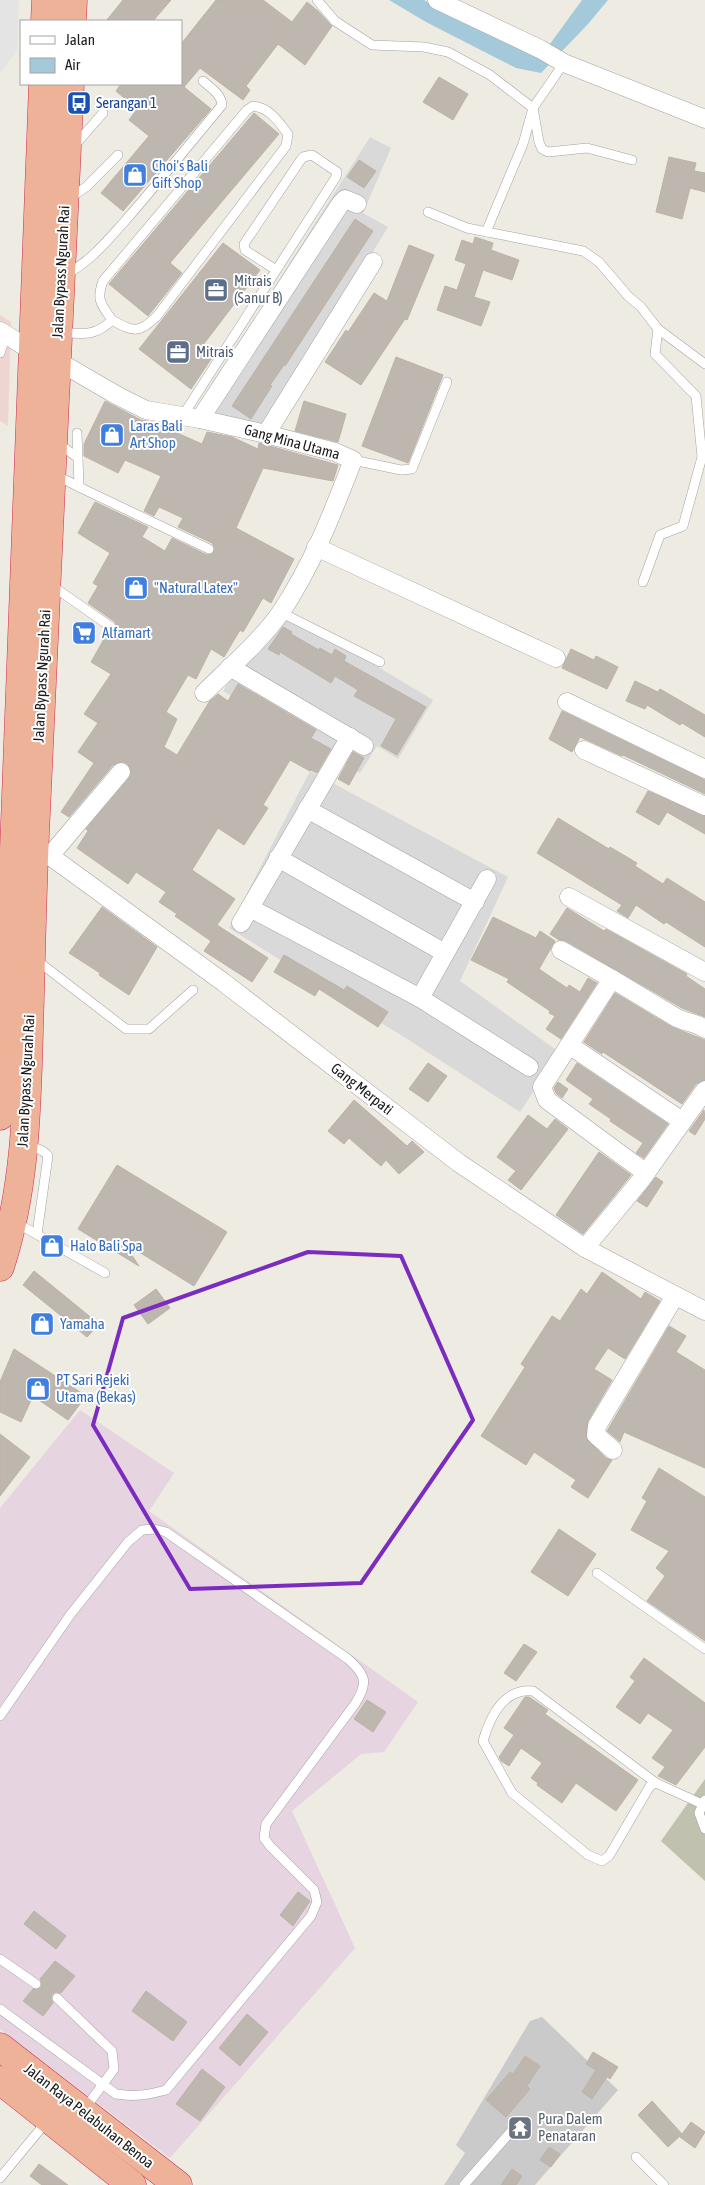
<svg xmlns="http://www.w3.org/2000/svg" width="705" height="2185" viewBox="0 0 705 2185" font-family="'Asap Condensed',sans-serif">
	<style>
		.residential { fill: #dad9d9 }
		.commercial { fill: #eed5d1 }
		.industrial { fill: #e6d4e1 }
		.religious { fill: #cacaca }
		.construction { fill: #c0c1ae }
		.parking { fill: #e4e4e4 }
		.water { fill: #a4c9da }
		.building { fill: #beb7af; stroke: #beb2a5 }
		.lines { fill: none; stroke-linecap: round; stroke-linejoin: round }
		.service-casing { stroke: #a3a3a3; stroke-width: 10 }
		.minor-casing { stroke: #a3a3a3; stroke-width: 19 }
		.trunk-casing { stroke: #d12955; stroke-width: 29 }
		.service { stroke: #fff; stroke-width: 9 }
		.minor { stroke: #fff; stroke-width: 18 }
		.trunk { stroke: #eeb298; stroke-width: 28 }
		.marked { fill: none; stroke: #7b2cbf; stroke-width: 4; stroke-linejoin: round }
		.labels { text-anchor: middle; stroke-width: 4; stroke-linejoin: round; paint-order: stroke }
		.transit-label { font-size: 15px; fill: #164399; stroke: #fff; text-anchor: start }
		.shop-label { font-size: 15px; fill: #366cbe; stroke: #fff; text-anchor: start }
		.street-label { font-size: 15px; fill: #1c1c1c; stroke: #fff }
		.service-label { font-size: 15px; fill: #4e5e75; stroke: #fff; text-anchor: start }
		.worship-label { font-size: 15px; fill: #5b616d; stroke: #fff; text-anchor: start }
	</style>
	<rect width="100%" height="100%" fill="#edebe2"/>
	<g class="residential">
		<path d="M370,137L391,148L363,213L388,227L265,428L194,413Z"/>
		<path d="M275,605L433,700L398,759L377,746L360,773L223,691Z"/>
		<path d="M310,771L508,877L460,981L559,1052L520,1112L412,1042L229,928Z"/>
	</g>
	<path class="commercial" d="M0,315L11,322L8,426L0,421Z"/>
	<path class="industrial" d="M80,1410L174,1473L149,1511L418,1702L384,1752L361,1754L292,1811L355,1948L170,2158L0,2029V1508Z"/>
	<path class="religious" d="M542,2017L618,2090L535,2185H444L465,2153L456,2145L530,2021Z"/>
	<path class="construction" d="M705,1779V1881L661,1841Z"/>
	<path class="parking" d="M0,0H19L17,50L0,74Z"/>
	<path class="water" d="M389,0H424L459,19L538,53L550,44L582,0H608L588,24L541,73L516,68L426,22Z"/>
	<g class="building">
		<path d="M123,0H171L153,21H106Z"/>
		<path d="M216,0H263L292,22L307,2L318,11L332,26L305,65L278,44L246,86L250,90L243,100L200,68L184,87L211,109L123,211L101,193L149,136L129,120L137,109L116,91L121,84L181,85V44Z"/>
		<path d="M439,77L468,94L453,120L423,102Z"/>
		<path d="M254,113L279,134L170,263L182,273L148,316L109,284Z"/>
		<path d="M669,157L696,163L694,171L705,173V192L690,188L682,219L656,212Z"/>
		<path d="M359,160L376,171L364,188L347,177Z"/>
		<path d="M355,219L373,231L285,366L284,365L270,385L272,386L251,419L232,406Z"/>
		<path d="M475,237L493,243L491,250L519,260L512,280L483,270L474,297L490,302L481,326L437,310L445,286L457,290L466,264L455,260L462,240L473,244Z"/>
		<path d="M223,243L260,270L203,345L215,353L191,389L139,349Z"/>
		<path d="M409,245L434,255L407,320L405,319L361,385L325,362L346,330L348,332L374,293L387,301Z"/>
		<path d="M396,357L443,375L408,463L362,446Z"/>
		<path d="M105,401L141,420L152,422L202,444L207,432L232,437L258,449L259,443L338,465L333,481L263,468L236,528L294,559L271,603L263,598L243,632L240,630L224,657L211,649L196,679L188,675L166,712L177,719L164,747L177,755L209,702L218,694L228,701L238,684L316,730L311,738L331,749L317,773L311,770L310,771L290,760L263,805L268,808L244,845L218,828L192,870L235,899L217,925L268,958L252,982L204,951L211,941L175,916L177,914L159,902L166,892L136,872L128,884L77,848L88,831L86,829L129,778L131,773L128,764L122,762L113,765L69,817L61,812L94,763L78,752L98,723L84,714L111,674L91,662L108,632L113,633L117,628L115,622L88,603L98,586L93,583L110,553L78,533L95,502L148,527L142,537L165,551L172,538L207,555L212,554L215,549L212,543L178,527L183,518L159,507L154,516L144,511L161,476L125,460L118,473L84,456V444Z"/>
		<path d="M304,401L346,414L338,442L295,431Z"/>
		<path d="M283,627L292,632L291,634L319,650L320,648L332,655L335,649L346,656L344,661L426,707L397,755L381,746L396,719L354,696L358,690L335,676L331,683L280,652L279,655L268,649Z"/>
		<path d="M571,649L594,660L596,656L618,667L607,689L562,668Z"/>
		<path d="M635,681L658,692L660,689L705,715V737L682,723L680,725L647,705L645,709L626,701Z"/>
		<path d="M562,711L705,780V794L623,755L622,756L580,737L572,752L549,739Z"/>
		<path d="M353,752L364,758L349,785L338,779Z"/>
		<path d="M648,791L705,816V834L667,812L659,825L636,812Z"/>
		<path d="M558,818L609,849L610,847L637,863L635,866L663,884L667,878L705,902V947L666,922L664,924L636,905L628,918L617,911L622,905L537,853Z"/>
		<path d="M102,907L157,947L129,995L99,975L100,973L69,953Z"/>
		<path d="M567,908L604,931L606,929L687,974L686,976L705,989V1017L682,1008L566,941L559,940L550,934Z"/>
		<path d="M493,917L536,938L540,931L555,941L539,969L567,988L569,985L580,992L588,978L597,983L561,1039L546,1029L555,1016L549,1013L550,1011L507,982L509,979L471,960Z"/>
		<path d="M284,955L344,990L347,986L388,1012L378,1027L319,989L315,996L274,972Z"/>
		<path d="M615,993L672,1027L705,1040V1080L696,1084L682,1104L603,1052L602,1054L584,1042Z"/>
		<path d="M428,1063L447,1076L428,1102L409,1089Z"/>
		<path d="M577,1063L668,1124L644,1158L636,1153L643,1143L610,1121L611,1119L589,1104L593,1099L566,1080Z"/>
		<path d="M558,1082L568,1089L562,1098L556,1093L554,1088Z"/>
		<path d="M354,1100L407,1146L412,1141L424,1152L399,1174L386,1160L381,1166L349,1138L344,1144L328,1131Z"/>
		<path d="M704,1110L705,1119L695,1135L689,1131Z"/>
		<path d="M528,1115L547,1129L555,1119L568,1129L521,1190L508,1180L516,1171L497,1157Z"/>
		<path d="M599,1152L631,1175L583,1234L556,1215Z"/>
		<path d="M117,1165L227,1232L194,1286L123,1242L139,1266L78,1229Z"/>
		<path d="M656,1177L663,1182L647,1207L637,1201Z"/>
		<path d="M34,1271L99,1324L87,1337L23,1285Z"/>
		<path d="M602,1272L641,1299L645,1292L660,1301L625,1359L608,1348L594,1369L612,1380L588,1421L586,1438L606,1458L612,1460L588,1498L571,1487L576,1480L534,1452L526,1465L481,1436L525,1367L521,1364L552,1316L560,1321L581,1289L587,1294Z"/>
		<path d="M156,1289L170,1308L148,1324L134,1305Z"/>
		<path d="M669,1326L686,1336L676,1352L705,1370V1468L624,1432L620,1442L607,1431Z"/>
		<path d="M14,1349L86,1396L68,1420L33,1396L21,1422L0,1412V1382Z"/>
		<path d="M0,1434L30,1457L0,1496Z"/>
		<path d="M659,1468L705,1497V1641L647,1601L665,1576L656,1568L669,1551L631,1530L647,1501L642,1498Z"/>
		<path d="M559,1529L596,1554L568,1596L531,1572Z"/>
		<path d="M524,1644L537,1652L516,1681L504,1673Z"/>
		<path d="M644,1658L705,1703V1747L676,1785L658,1776L665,1767L652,1758L673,1730L648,1713L640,1724L616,1707L635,1681L630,1677Z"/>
		<path d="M525,1697H529L548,1710L545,1714L638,1780L616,1811L576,1783L562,1803L537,1785L538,1783L531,1778L542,1763L521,1748L509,1766L501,1761L499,1757L514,1735L504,1728Z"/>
		<path d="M367,1700L386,1712L373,1732L354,1719Z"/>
		<path d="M298,1892L310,1901L293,1926L280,1915Z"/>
		<path d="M34,1911L66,1936L56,1949L24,1924Z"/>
		<path d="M55,1961L75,1976L61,1993L56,1992L52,1994L51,1999L53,2003L43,2016L23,2001L33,1989L41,1988L42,1984L40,1979Z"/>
		<path d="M146,1991L187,2022L173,2041L132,2011Z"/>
		<path d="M247,2014L268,2032L240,2066L219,2048Z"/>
		<path d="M593,2052L618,2067L610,2079L607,2077L592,2099L582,2092L596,2070L586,2064Z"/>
		<path d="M525,2056L540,2066L527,2086L530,2089L506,2117L486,2100L510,2072L513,2074Z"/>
		<path d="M202,2069L225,2087L200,2121L176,2104Z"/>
		<path d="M652,2101L682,2134L691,2122L705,2132L695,2148L680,2137L682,2134L668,2147L638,2115Z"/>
		<path d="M549,2147L560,2154L551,2167L540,2160Z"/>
		<path d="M39,2164L68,2185H42L30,2176Z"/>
		<path d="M512,2169L522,2176L516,2185H501Z"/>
	</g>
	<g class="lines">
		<defs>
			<g id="service">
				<path d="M317,0L335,21L372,45L424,47L448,52L490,75L533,108L539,142L542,149L548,152L587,148L632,160"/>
				<path d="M75,145L103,113"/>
				<path d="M70,198L86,187L118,155"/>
				<path d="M428,212L467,228L583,251L599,262L628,296L641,307L658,329L705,364"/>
				<path d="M486,232L523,144L533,108L564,63"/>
				<path d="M65,275C91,261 105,243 125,221C158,183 190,144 222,105C221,94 212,89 203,81"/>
				<path d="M60,332C83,334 95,337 112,320C101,304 96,300 103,281L247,110L253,106C270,108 278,121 288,134L286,146L157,316C139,334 133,332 112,320"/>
				<path d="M0,353L6,335"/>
				<path d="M182,417L336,177L337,172L312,155L303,157L300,161L244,244L245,250L276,270"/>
				<path d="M77,433L78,458"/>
				<path d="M58,443L78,458L79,487"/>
				<path d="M353,460L401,470L412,469L447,382"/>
				<path d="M56,475L79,487L209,549"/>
				<path d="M643,582L660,535L683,526L702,457L696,396L655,354L658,329"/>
				<path d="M51,585L111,627"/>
				<path d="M280,612L380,662"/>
				<path d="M35,959L126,1029H149L193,990"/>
				<path d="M25,1147C35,1148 42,1148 48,1156L37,1234"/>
				<path d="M15,1222L105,1273"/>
				<path d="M597,1573L705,1649"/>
				<path d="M0,1716L70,1615L128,1542L142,1530L154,1529L166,1532L348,1659C367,1676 368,1683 355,1704L266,1824L264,1838L270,1846L314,1890L317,1902L311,1916L166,2090C148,2095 134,2097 116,2094L0,2009"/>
				<path d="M656,1783L650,1786L609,1856L602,1861L588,1855L512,1793L483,1741C490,1717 503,1688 533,1691L656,1783L702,1804"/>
				<path d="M705,1800L699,1813L705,1829"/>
				<path d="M0,1959L36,1984"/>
				<path d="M57,1998L112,2051L114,2069L84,2110"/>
				<path d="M636,2157L664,2185"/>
				<path d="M0,2178L47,2121"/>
				<path d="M464,2185L515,2127"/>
			</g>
			<g id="minor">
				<path d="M437,0L540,49L564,63L705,119"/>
				<path d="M0,331L32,351"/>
				<path d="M56,360L118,396L146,410L200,419L266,434L335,452L353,460C333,512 312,566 281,612C260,642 230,667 204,693"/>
				<path d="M200,419L341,203L345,199L357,204"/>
				<path d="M266,434L373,262"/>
				<path d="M316,547L556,658"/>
				<path d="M230,667L364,746"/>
				<path d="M567,702L705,769"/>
				<path d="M584,750L705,806"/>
				<path d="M307,809L475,902"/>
				<path d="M35,845L223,982L459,1163L585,1248L705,1311"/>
				<path d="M49,857L121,772"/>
				<path d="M278,858L445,953"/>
				<path d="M569,897L705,972"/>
				<path d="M250,908L420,998L529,1067"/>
				<path d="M241,923L350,737"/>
				<path d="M561,950L612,979"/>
				<path d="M420,998L487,879"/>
				<path d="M569,1045L682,1121"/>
				<path d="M646,1173L547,1100L542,1087L612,979L677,1018C688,1023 695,1022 705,1029"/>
				<path d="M585,1248L641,1180L705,1090"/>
				<path d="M613,1450L596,1435L597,1426L675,1296"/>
			</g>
			<g id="trunk">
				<path d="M45,21L46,0"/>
				<path d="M72,21L73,0"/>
				<path d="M0,1116L4,1085L11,928L43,84"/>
				<path d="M0,1267C25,1191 27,1110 29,1031C31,965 32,900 35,834C45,584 59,334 70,84"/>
				<path d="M0,2047L178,2185"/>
				<path d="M0,2080L132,2185"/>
			</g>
		</defs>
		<use href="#service" class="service-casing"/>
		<use href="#minor" class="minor-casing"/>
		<use href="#trunk" class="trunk-casing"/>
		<use href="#service" class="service"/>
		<use href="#minor" class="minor"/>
		<use href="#trunk" class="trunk"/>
	</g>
	<path class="marked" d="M308,1252L401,1256L473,1420L361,1583L190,1589L93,1425L123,1318Z"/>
	<defs>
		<symbol id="bus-square" viewBox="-11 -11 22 22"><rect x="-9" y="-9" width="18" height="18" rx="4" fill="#1a4fb4" stroke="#fff"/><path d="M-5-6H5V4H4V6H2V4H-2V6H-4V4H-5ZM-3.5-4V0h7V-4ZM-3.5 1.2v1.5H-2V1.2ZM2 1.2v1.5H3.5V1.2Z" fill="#fff"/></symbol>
		<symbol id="shop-square" viewBox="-11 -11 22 22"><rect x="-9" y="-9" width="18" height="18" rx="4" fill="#3f7fe0" stroke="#fff"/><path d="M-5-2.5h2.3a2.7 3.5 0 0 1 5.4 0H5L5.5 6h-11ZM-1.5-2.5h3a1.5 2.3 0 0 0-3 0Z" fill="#fff"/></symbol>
		<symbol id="office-square" viewBox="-11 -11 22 22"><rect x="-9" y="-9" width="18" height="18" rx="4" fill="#5c6f8a" stroke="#fff"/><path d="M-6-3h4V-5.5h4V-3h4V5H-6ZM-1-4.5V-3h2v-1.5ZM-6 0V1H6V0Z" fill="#fff"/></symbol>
		<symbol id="supermarket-square" viewBox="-11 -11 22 22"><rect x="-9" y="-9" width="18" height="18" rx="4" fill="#3f7fe0" stroke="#fff"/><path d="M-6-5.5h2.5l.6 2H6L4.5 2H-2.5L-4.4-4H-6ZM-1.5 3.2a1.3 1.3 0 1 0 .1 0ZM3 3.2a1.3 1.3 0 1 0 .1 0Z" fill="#fff"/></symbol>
		<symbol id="temple-square" viewBox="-11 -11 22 22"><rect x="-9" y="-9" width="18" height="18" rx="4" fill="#6b7280" stroke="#fff"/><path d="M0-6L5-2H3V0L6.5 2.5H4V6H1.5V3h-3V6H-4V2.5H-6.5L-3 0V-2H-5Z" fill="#fff"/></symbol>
	</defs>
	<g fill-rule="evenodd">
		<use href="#bus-square" x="65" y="89" width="28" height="28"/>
		<use href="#shop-square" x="121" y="161" width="28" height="28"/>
		<use href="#office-square" x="202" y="276" width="28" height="28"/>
		<use href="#office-square" x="164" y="338" width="28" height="28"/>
		<use href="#shop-square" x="98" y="421" width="28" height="28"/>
		<use href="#shop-square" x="122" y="574" width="28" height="28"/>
		<use href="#supermarket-square" x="70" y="619" width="28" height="28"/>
		<use href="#shop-square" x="38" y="1232" width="28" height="28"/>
		<use href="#shop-square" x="28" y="1310" width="28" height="28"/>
		<use href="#shop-square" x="24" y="1375" width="28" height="28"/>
		<use href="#temple-square" x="506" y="2114" width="28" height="28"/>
	</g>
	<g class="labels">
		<g class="transit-label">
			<text x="96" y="108">Serangan 1</text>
		</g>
		<g class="shop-label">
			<text x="152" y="171">Choi's Bali<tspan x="152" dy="17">Gift Shop</tspan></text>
			<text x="130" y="431">Laras Bali<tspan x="130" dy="17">Art Shop</tspan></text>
			<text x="154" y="593">"Natural Latex"</text>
			<text x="102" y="638">Alfamart</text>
			<text x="70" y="1251">Halo Bali Spa</text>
			<text x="60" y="1329">Yamaha</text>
			<text x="56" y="1385">PT Sari Rejeki<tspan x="56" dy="17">Utama (Bekas)</tspan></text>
		</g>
		<g class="street-label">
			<text transform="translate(61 272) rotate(-87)" y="5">Jalan Bypass Ngurah Rai</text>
			<text transform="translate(292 442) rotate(15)" y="5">Gang Mina Utama</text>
			<text transform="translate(42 676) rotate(-87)" y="5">Jalan Bypass Ngurah Rai</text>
			<text transform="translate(26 1081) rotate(-87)" y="5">Jalan Bypass Ngurah Rai</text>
			<text transform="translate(362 1089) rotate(38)" y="5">Gang Merpati</text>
			<text transform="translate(89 2116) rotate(38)" y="5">Jalan Raya Pelabuhan Benoa</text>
		</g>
		<g class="service-label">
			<text x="234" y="286">Mitrais<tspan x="234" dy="17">(Sanur B)</tspan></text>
			<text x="196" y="357">Mitrais</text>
		</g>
		<g class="worship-label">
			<text x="538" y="2124">Pura Dalem<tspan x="538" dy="17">Penataran</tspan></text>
		</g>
	</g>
	<rect x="20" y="20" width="162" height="65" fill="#ffffff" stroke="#a4a4a4"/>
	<rect x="30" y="36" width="25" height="8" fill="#ffffff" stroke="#a4a4a4"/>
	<text x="65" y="45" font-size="15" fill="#1c1c1c">Jalan</text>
	<rect x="30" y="58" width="25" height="15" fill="#a4c9da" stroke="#a4a4a4"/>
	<text x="65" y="70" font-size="15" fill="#1c1c1c">Air</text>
</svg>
